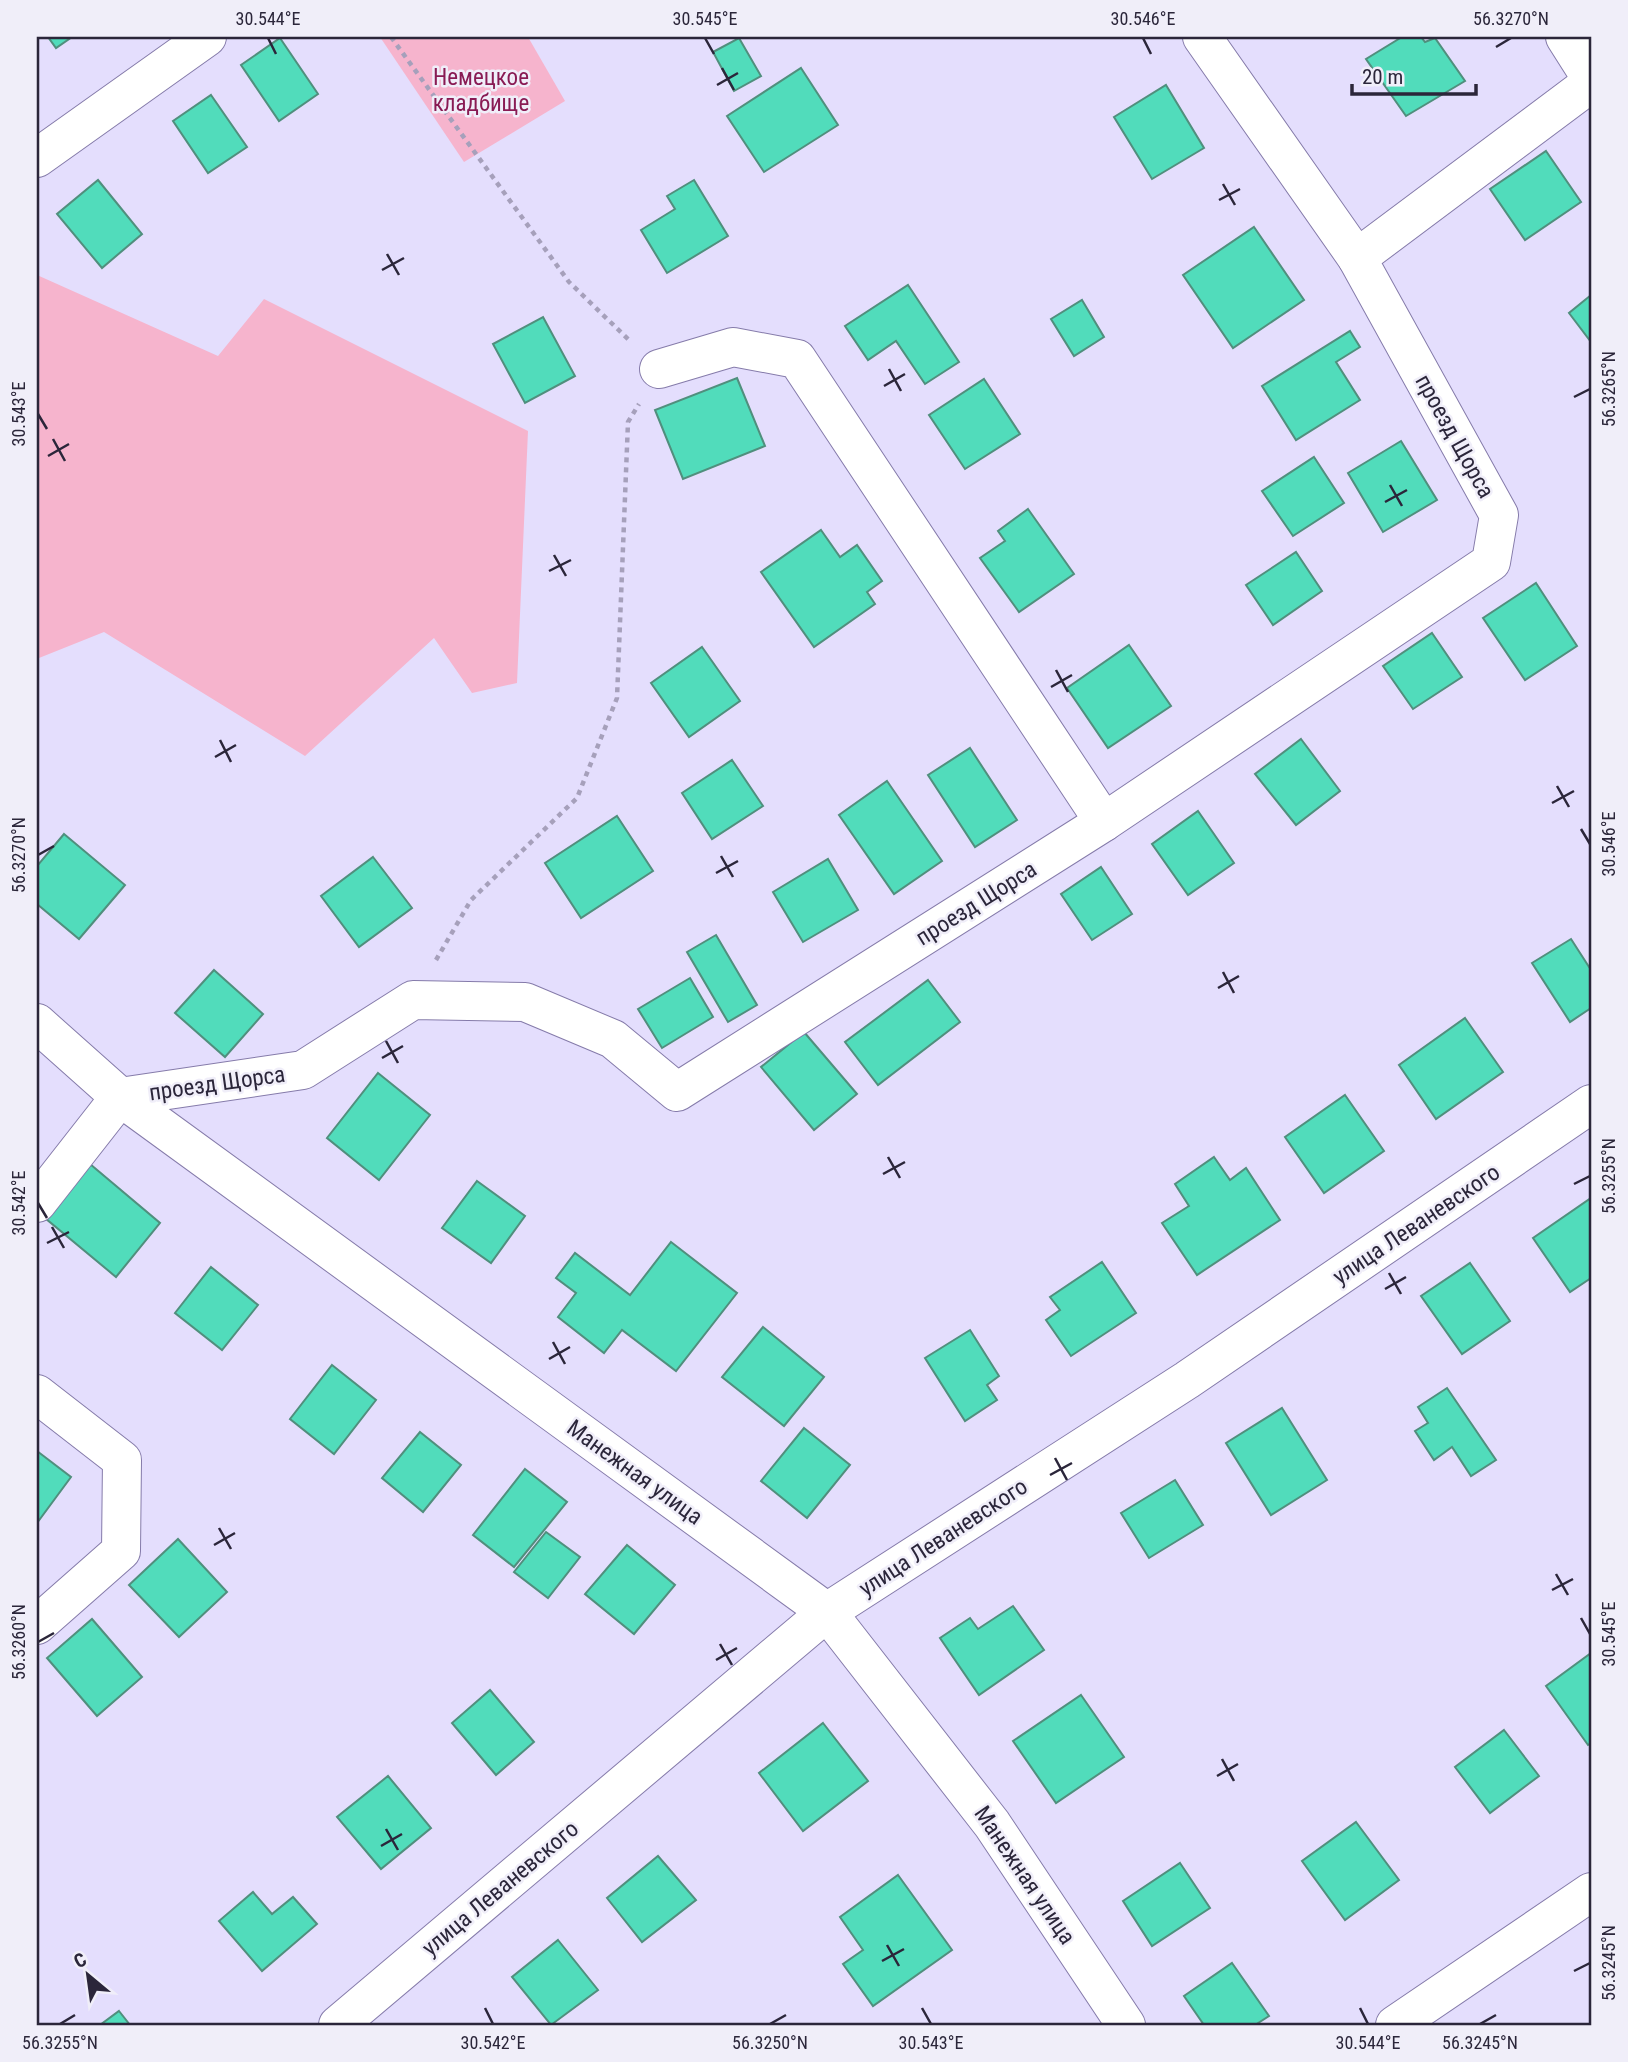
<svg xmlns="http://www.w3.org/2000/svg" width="1628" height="2062" viewBox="0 0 1628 2062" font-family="'Roboto Condensed',sans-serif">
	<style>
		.green { fill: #f6b4cd }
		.building { fill: #51dcbb; stroke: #508f7d; stroke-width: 2 }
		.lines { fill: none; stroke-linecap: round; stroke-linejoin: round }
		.minor-casing { stroke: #857baa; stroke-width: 40 }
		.path { stroke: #a6a0bb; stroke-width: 4.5; stroke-dasharray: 5 5; stroke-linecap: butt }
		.minor { stroke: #fff; stroke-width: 38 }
		.ticks { fill: none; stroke: #2b263a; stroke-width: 2.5 }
		.labels { text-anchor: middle; stroke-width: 5; stroke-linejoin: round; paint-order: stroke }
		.park-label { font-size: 23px; fill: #891b54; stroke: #f0eef9 }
		.street-label { font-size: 23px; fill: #2b263a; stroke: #f0eef9 }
		.neatline { fill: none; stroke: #2b263a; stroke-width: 2.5 }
		.ticks-label { font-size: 18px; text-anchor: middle; fill: #2b263a }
	</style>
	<rect width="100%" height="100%" fill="#e4defd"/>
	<g class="green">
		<path d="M380,37H528L565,101L464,162Z"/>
		<path d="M37,275L218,356L264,299L528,431L517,683L472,693L434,638L305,756L104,632L39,658L37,656Z"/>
	</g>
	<g class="building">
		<path d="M48,37H72L56,48Z"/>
		<path d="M1402,37H1421L1425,42L1435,38L1465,81L1406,116L1366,59Z"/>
		<path d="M280,38L318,94L279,121L241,65Z"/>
		<path d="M739,38L761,76L734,91L713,52Z"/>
		<path d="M801,68L838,125L764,172L727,116Z"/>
		<path d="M1166,85L1204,148L1152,179L1114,117Z"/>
		<path d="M211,95L247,147L208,173L173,121Z"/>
		<path d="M1546,151L1581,202L1525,240L1490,189Z"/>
		<path d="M98,180L142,234L102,268L57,214Z"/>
		<path d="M694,180L728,236L667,273L641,230L675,209L667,196Z"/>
		<path d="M1254,227L1304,300L1233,348L1183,275Z"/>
		<path d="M908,285L959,362L925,384L896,341L868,360L845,326Z"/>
		<path d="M1591,295V342L1569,313Z"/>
		<path d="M1082,300L1104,337L1074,356L1051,319Z"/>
		<path d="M543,317L575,376L525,403L493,344Z"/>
		<path d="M1350,331L1360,347L1336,362L1360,400L1296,440L1262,386Z"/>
		<path d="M737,378L765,446L683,479L655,410Z"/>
		<path d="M984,379L1020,434L965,469L929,415Z"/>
		<path d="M1401,441L1437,500L1383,532L1348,473Z"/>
		<path d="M1314,457L1344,503L1293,536L1262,491Z"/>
		<path d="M1028,509L1074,574L1019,612L980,558L1005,541L998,531Z"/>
		<path d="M821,530L840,557L857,545L882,581L867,592L875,604L814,647L761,572Z"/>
		<path d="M1296,552L1322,591L1273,625L1246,585Z"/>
		<path d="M1536,583L1577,646L1525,680L1483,618Z"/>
		<path d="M1432,633L1462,677L1413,709L1383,666Z"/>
		<path d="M1129,645L1171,706L1108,748L1067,688Z"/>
		<path d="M702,647L740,701L689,737L651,683Z"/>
		<path d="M1301,739L1340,791L1296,825L1255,774Z"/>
		<path d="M970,748L1017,820L975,847L928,775Z"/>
		<path d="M732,760L763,806L712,839L682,793Z"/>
		<path d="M887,781L942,861L894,894L839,815Z"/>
		<path d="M1198,811L1234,863L1188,895L1152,844Z"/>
		<path d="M617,816L653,871L581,918L545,863Z"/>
		<path d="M64,834L125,885L79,939L37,904V866Z"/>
		<path d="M373,857L412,908L359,947L321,896Z"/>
		<path d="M828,859L858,910L803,942L773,892Z"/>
		<path d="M1101,867L1132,914L1092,940L1061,894Z"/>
		<path d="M716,935L757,1005L728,1022L687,952Z"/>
		<path d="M1571,939L1591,970V1008L1570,1022L1532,963Z"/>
		<path d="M214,970L263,1014L225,1057L175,1013Z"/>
		<path d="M690,978L713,1017L662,1048L638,1009Z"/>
		<path d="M928,980L960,1022L878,1085L845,1042Z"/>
		<path d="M1465,1018L1503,1072L1436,1119L1399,1065Z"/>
		<path d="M804,1032L857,1094L814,1130L761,1067Z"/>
		<path d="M378,1073L430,1115L379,1180L327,1138Z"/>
		<path d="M1345,1095L1384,1151L1324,1193L1285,1137Z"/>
		<path d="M1214,1157L1230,1180L1246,1168L1280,1220L1197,1275L1162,1223L1189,1206L1175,1184Z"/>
		<path d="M90,1164L160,1223L116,1277L45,1218Z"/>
		<path d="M477,1181L525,1216L491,1263L442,1228Z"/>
		<path d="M1591,1198V1278L1570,1292L1533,1238Z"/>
		<path d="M671,1242L737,1293L676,1371L622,1330L604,1353L558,1317L576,1293L556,1278L575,1253L630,1295Z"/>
		<path d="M1102,1262L1136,1313L1071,1356L1046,1320L1060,1310L1050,1297Z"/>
		<path d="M1470,1263L1510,1321L1462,1354L1421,1296Z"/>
		<path d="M211,1267L258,1305L222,1350L175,1313Z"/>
		<path d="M763,1327L824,1377L784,1426L722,1377Z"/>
		<path d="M970,1330L999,1376L987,1385L997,1400L965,1421L925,1358Z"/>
		<path d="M332,1365L376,1400L334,1454L290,1419Z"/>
		<path d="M1447,1388L1496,1460L1471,1476L1452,1447L1434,1460L1415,1431L1428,1423L1418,1407Z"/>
		<path d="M1282,1408L1327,1480L1271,1515L1226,1443Z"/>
		<path d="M804,1428L850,1465L807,1518L761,1481Z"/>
		<path d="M420,1432L461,1465L423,1512L382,1478Z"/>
		<path d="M37,1451L71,1477L37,1523Z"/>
		<path d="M525,1469L567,1502L514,1567L473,1535Z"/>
		<path d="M1175,1480L1203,1525L1149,1558L1121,1513Z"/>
		<path d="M546,1532L580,1557L548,1598L514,1572Z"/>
		<path d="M178,1539L227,1592L179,1637L129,1585Z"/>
		<path d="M627,1545L675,1585L634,1634L585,1594Z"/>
		<path d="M1013,1606L1044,1650L979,1695L940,1638L970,1618L978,1629Z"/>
		<path d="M92,1619L142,1677L97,1716L47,1658Z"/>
		<path d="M1591,1653V1743L1588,1745L1546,1686Z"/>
		<path d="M490,1690L534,1742L496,1775L452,1723Z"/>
		<path d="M1081,1695L1124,1757L1056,1803L1013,1741Z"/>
		<path d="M823,1723L868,1781L803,1831L759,1773Z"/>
		<path d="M1504,1730L1539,1776L1490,1813L1455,1767Z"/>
		<path d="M388,1776L431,1828L381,1869L337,1817Z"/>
		<path d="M1356,1822L1399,1880L1345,1920L1302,1861Z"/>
		<path d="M658,1856L696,1900L642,1942L607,1898Z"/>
		<path d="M1180,1863L1210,1908L1152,1946L1123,1901Z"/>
		<path d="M898,1875L952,1950L873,2006L843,1964L863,1950L840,1917Z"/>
		<path d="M253,1892L272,1914L293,1897L317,1924L262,1971L219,1921Z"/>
		<path d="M558,1940L598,1990L551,2025L512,1977Z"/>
		<path d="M1232,1963L1269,2016L1255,2025H1204L1184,1996Z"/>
		<path d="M119,2011L130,2025H100Z"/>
	</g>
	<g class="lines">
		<defs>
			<g id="minor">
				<path d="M1202,37L1357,258"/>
				<path d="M1565,37L1591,78"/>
				<path d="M37,158L207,37"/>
				<path d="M659,369L733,347L797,359L1104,822"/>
				<path d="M37,1023L120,1097L827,1612L992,1824L1126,2025"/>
				<path d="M37,1203L120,1097L303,1070L413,1000L525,1002L613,1039L677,1092L1104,822L1491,562L1499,515L1357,258L1591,83"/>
				<path d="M37,1394L122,1460L121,1551L37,1625"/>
				<path d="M338,2025L827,1612L1187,1380L1591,1104"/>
				<path d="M1395,2025L1591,1892"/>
			</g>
		</defs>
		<use href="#minor" class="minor-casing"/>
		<g class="path">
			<path d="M391,37L569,282L631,342"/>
			<path d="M436,960L471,900L577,798L617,698L628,422L639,404"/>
		</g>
		<use href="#minor" class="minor"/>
	</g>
	<path class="ticks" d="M268,38L276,54M705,38L714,54M1143,38L1151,54M1496,47L1511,38M722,68L734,90M717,85L738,73M1223,184L1235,205M1219,200L1240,189M387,254L399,275M382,270L404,258M889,369L901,391M884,386L905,374M1574,397L1590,389M38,414L47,429M53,439L65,461M48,456L69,444M1390,485L1402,506M1385,502L1407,490M554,555L566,576M549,571L571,560M1056,670L1068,692M1051,687L1072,675M220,740L231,762M215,757L236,745M1557,786L1569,807M1552,803L1574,791M1581,829L1590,844M38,855L54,846M721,856L733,877M716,873L738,861M1223,972L1234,993M1218,988L1239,976M386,1041L398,1063M382,1058L403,1046M888,1157L900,1178M883,1174L905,1162M1574,1184L1590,1176M38,1203L47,1218M52,1227L64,1248M47,1243L69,1232M1389,1273L1401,1294M1385,1289L1406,1277M553,1342L565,1364M549,1359L570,1347M1055,1458L1067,1480M1050,1475L1072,1463M219,1528L231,1549M214,1545L235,1533M1556,1574L1568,1595M1552,1590L1573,1579M1581,1618L1590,1634M38,1642L54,1633M720,1644L732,1665M716,1660L737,1648M1222,1759L1234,1781M1217,1776L1238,1764M386,1829L398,1850M381,1846L402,1834M887,1945L899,1966M882,1961L904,1949M1574,1971L1590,1963M485,2008L493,2024M922,2008L931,2024M1360,2008L1368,2024M60,2024L75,2015M770,2024L786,2015M1480,2024L1496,2015"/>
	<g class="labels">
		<g class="park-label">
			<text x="481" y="85">Немецкое<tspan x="481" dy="26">кладбище</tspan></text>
		</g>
		<g class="street-label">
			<text transform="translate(1455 436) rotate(61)" y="8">проезд Щорса</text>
			<text transform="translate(976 903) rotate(-32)" y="8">проезд Щорса</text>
			<text transform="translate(217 1083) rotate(-8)" y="8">проезд Щорса</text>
			<text transform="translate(1416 1224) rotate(-34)" y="8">улица Леваневского</text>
			<text transform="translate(635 1472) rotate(36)" y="8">Манежная улица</text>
			<text transform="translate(943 1537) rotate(-33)" y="8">улица Леваневского</text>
			<text transform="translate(1025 1875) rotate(56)" y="8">Манежная улица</text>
			<text transform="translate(500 1888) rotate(-40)" y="8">улица Леваневского</text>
		</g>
	</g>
	<rect width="1628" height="2062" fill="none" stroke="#f0eef9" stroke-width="77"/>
	<g transform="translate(88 1975) rotate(331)" stroke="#f0eef9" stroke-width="5" paint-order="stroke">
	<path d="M0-5L12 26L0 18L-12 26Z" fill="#2b263a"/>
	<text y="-10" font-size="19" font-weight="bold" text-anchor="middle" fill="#2b263a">С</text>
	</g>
	<path d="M1352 84v10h124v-10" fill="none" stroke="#2b263a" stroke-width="3.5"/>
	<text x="1362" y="84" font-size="21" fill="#2b263a" stroke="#f0eef9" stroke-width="5" paint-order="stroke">20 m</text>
	<rect x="38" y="38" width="1552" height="1986" class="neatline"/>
	<g class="ticks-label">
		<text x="268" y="25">30.544°E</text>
		<text x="705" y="25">30.545°E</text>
		<text x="1143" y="25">30.546°E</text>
		<text x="1511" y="25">56.3270°N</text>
		<text transform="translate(1609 389) rotate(-90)" y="6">56.3265°N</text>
		<text transform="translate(19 414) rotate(-90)" y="6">30.543°E</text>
		<text transform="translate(1609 844) rotate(-90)" y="6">30.546°E</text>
		<text transform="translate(19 855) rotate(-90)" y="6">56.3270°N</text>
		<text transform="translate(1609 1176) rotate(-90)" y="6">56.3255°N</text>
		<text transform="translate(19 1203) rotate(-90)" y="6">30.542°E</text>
		<text transform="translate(1609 1634) rotate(-90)" y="6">30.545°E</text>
		<text transform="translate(19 1642) rotate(-90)" y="6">56.3260°N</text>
		<text transform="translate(1609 1963) rotate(-90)" y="6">56.3245°N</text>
		<text x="60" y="2049">56.3255°N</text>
		<text x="493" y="2049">30.542°E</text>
		<text x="770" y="2049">56.3250°N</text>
		<text x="931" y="2049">30.543°E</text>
		<text x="1368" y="2049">30.544°E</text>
		<text x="1480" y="2049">56.3245°N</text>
	</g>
</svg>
